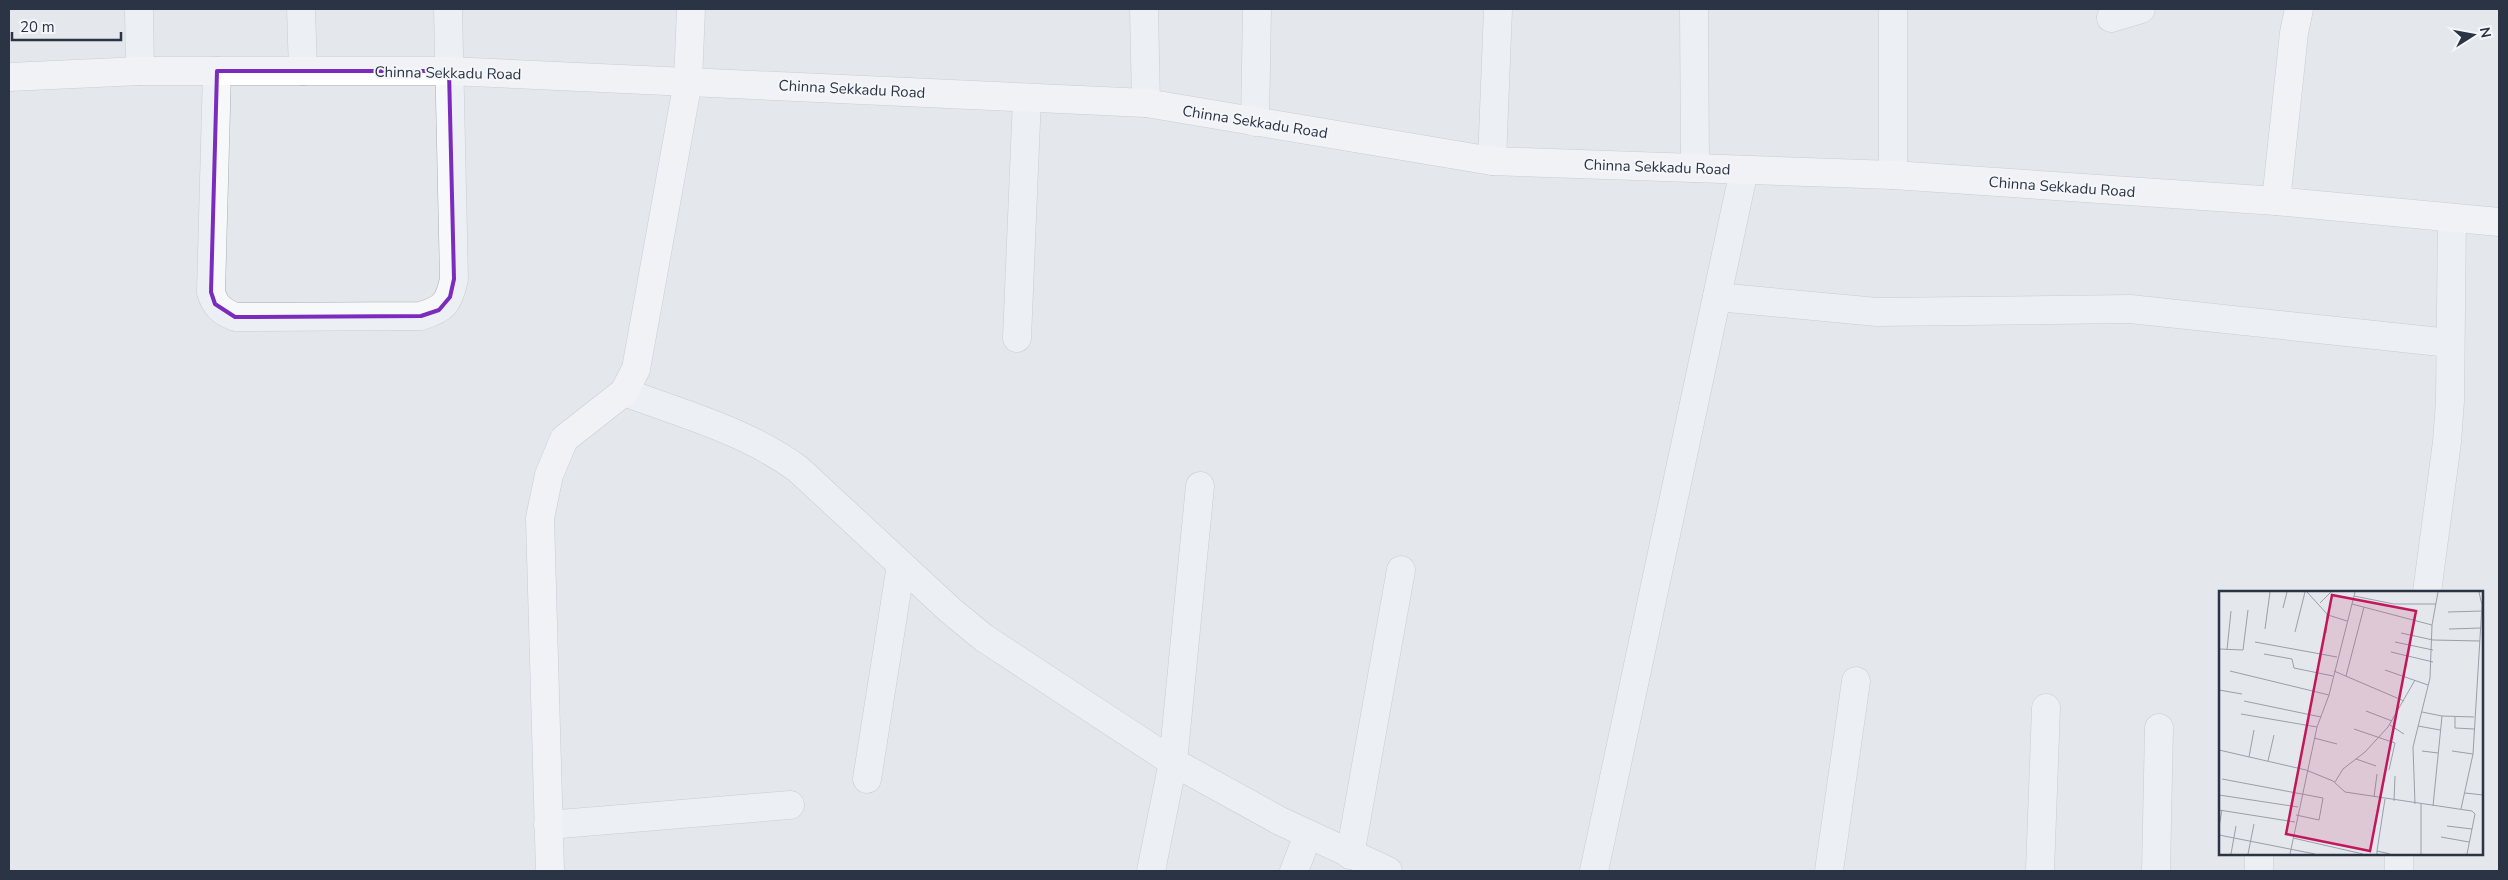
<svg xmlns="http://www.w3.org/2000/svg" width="2508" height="880" viewBox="0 0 2508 880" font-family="'Nunito Sans',sans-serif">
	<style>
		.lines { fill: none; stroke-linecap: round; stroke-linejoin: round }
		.street-casing { stroke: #a9aeb7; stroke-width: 29 }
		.secondary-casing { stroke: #a9aeb7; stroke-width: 29 }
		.street { stroke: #f7f8fa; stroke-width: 28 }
		.secondary { stroke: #fff; stroke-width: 28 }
		.marked { fill: none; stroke: #7b2cbf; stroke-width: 4; stroke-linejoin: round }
		.labels { text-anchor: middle; stroke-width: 4; stroke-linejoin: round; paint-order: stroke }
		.street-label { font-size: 15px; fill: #2b3445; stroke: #f4f6f9 }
		.inset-road { fill: none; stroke: #9a9fa9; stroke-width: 1 }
		.view { fill: #c2185b; fill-opacity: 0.15; stroke: #c2185b; stroke-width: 2.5 }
		.inset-edge { fill: none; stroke: #2b3445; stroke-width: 2.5 }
	</style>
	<rect width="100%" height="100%" fill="#e4e7ec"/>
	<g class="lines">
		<defs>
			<g id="street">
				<path d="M139,9L140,71"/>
				<path d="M301,9L303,71"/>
				<path d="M1144,9L1146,103"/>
				<path d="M1694,9L1695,168"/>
				<path d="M1893,9V175"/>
				<path d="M2111,18L2141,9"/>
				<path d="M217,71L211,292C215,306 221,311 235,317L421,316C444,309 449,303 454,279L448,9"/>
				<path d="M1255,122L1257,9"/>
				<path d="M1492,161L1498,9"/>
				<path d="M1717,297L1877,312L2130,309L2450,343"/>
				<path d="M1017,338L1027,98"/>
				<path d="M624,392C683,414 746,431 798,469L950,610L984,638L1173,762L1280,821L1388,871"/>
				<path d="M2427,592L2447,442L2450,401L2452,219"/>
				<path d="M867,779L901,565"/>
				<path d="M548,825L790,805"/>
				<path d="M1350,855L1401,570"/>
				<path d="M1151,871L1173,762L1200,486"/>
				<path d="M1294,871L1308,835"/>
				<path d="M1594,871L1744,170"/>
				<path d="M1829,871L1856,681"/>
				<path d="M2040,871L2046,708"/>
				<path d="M2156,871L2159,728"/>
				<path d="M2259,871V854"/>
				<path d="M2399,871V854"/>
			</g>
			<g id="secondary">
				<path d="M9,77L140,71H449L1146,103L1492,161L1893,175L2276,201L2499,222"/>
				<path d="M2276,201L2294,33L2299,9"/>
				<path d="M550,871L540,518L549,475L564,439L624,392L636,369L688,81L691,9"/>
			</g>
		</defs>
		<use href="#street" class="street-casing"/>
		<use href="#secondary" class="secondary-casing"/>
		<use href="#street" class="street"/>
		<use href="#secondary" class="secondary"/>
	</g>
	<path d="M0 0H2508V880H0ZM217,71H449L454,279L450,297L439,310L421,316L235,317L215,304L211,292Z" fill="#e4e7ec" fill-opacity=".55" fill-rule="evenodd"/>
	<path class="marked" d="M217,71H449L454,279L450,297L439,310L421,316L235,317L215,304L211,292Z"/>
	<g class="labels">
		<g class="street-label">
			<text transform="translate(448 73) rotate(1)" y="5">Chinna Sekkadu Road</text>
			<text transform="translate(852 89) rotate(3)" y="5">Chinna Sekkadu Road</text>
			<text transform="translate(1255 122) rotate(9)" y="5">Chinna Sekkadu Road</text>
			<text transform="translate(1657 167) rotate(2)" y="5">Chinna Sekkadu Road</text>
			<text transform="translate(2062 187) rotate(4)" y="5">Chinna Sekkadu Road</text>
		</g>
	</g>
	<g transform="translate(2219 591)">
		<rect width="264" height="264" fill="#e4e7ec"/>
		<path class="inset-road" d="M88,1L109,24L128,30M135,5L175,13H217M101,12L112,1M133,13L213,34M64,17L68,1M229,21L263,20M46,38L51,1M230,38L262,37M76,41L86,1M107,42L108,23M182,42L214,49L261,50M36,51L118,66M176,51L214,59M0,58L24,59L29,19M8,59L12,20M172,61L214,71M45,63L73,68L75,77L114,85M166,79L209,94M11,80L110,104M115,80L185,110M127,85L145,16M0,99L23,103M25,110L102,126M147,120L173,130M203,121L223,125L255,126M22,123L98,136M236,126V137L255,138M171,134L185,143M199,135L221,139M135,138L176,152L170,179M95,147L118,153M0,159L87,179L114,190L126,201L253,220L256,223L248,263M203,160L219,162M233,160L254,163M30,166L35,139M137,168L157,175M49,170L55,144M3,188L104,207L100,229L77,224M116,191L124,178L146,161L169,136L196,89M246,202L264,204M0,204L79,216M155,206L158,183M175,210L176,185M196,213L194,156L211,87L213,34L219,1M202,213V263M214,215L223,125M242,218L254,163L263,14L260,1M0,219L76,231M228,235L253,238M0,236L3,219M0,244L96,263M222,246L250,251M74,247L144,263M158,260L166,208M12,263L17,235M29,263L35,233M71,263L98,136L110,104L136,1M158,263V260L171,263"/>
		<path class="view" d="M113,4L197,20L151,260L67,243Z"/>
		<rect width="264" height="264" class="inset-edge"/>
	</g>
	<rect width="2508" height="880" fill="none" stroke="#2b3445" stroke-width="20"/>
	<g transform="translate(2473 35) rotate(79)" stroke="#f4f6f9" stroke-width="4" paint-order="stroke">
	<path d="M0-4L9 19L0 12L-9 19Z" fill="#2b3445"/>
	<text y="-8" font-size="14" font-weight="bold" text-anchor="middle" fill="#2b3445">N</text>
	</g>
	<path d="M12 32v8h109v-8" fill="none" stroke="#2b3445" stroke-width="2.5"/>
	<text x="20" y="32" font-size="15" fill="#2b3445" stroke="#f4f6f9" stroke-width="4" paint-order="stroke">20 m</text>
</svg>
